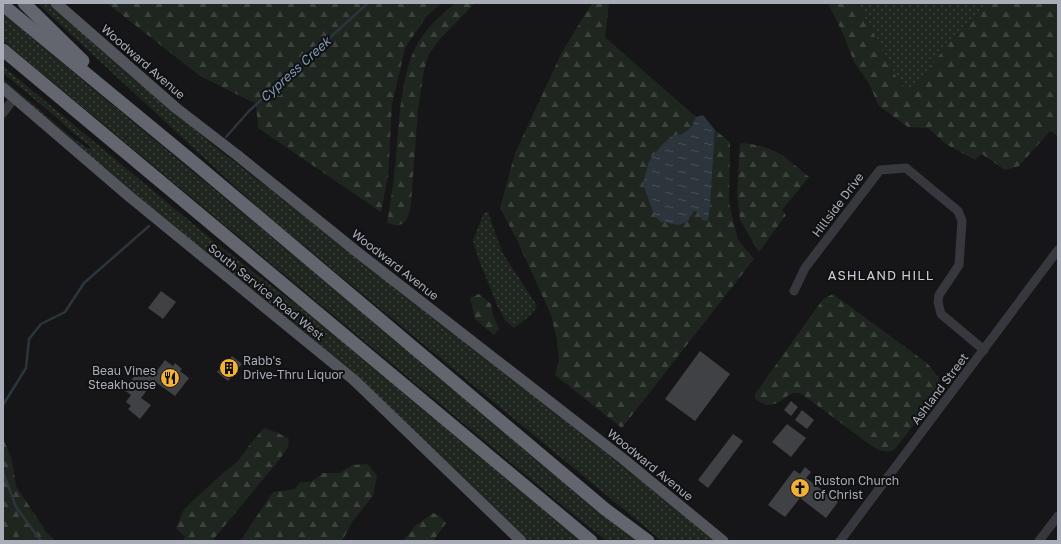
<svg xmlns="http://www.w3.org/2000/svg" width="1061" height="544" viewBox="0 0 1061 544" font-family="'Golos Text',sans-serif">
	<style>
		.green { fill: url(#green-dots) }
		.forest { fill: url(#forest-firs) }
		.water { fill: url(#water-ripples) }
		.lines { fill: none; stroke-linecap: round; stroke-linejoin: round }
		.stream { stroke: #2c353c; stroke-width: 2.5 }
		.building { fill: #404145 }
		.minor { stroke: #37383d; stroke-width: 9 }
		.major { stroke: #53555c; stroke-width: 11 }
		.highway { stroke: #63666e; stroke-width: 13 }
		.labels { text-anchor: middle; stroke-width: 4; stroke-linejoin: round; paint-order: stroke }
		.street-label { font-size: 12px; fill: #a8adb8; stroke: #111113 }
		.poi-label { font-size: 12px; fill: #a8adb8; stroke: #111113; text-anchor: start }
		.water-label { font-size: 13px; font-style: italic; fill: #7f9bb3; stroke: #111113 }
		.neighbourhood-label { font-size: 13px; letter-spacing: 1px; fill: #c9ccd4; stroke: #111113 }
	</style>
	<defs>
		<pattern id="green-dots" width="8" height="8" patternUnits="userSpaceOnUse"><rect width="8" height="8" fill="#1e261f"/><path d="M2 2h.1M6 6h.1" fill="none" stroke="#3c433d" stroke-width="1.8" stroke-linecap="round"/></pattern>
		<pattern id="forest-firs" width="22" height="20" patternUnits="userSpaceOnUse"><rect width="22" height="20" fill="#1e261f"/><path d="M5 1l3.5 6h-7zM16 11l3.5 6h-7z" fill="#3c433d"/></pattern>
		<pattern id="water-ripples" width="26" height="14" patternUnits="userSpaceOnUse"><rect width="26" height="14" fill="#2c353c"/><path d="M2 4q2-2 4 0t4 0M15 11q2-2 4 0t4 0" fill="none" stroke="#485056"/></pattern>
	</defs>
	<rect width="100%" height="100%" fill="#161618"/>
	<g class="green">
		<path d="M37,3H50L136,81L218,149L475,349L654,491L715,541H662L257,207Z"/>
		<path d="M857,3H987L972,22L949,43L911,92L903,88L898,80Z"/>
		<path d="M3,14L474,405L640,541H607L569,511L3,41Z"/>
		<path d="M3,66L221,247L326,327L534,502L584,541H529L492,509L392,413L3,85V79L74,139L89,149L91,147L72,132L56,117L3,73Z"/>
		<path d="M488,212L502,252L537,306L532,314L514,328L505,320L498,307L478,258L473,240L484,213Z"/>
	</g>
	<g class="forest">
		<path d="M107,3H442L427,16L405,48L392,105L388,176L381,212L258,128L256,104L200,76Z"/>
		<path d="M455,3H475L440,39L429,54L424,70L418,110L411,204C409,212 408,225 397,225C394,226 390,223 387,223C392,196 395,170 397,144C400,113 402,70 418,43C427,27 441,15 455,3Z"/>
		<path d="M592,3L609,4L605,37L696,117L691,127L682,134L670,137L661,146L649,161L688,221L694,211L698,212L708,221L710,207L715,130L730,142L729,203L738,240L754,259L622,428L555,375L559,361L557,340L551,315L517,240L500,208L515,153L562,52Z"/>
		<path d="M828,3H857L898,80L903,88L911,92L949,43L972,22L987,3H1058V136L1050,131L1019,166L1005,170L982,154L975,160L946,144L928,128L908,127L879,106L868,82L854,62L844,36Z"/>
		<path d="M740,143C773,145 785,156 809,177L782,210L786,215L759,252L740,220L737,191Z"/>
		<path d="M479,294L491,304L493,315L499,329L494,335L475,319L470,298Z"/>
		<path d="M833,294L927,363L939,378V392L895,449C888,454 880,451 873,447L810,400C807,398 803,394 799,393C784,390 778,416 755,399V394L823,299Z"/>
		<path d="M264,428L278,433L289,439L288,447L280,459L212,541H183L185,537L176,528L184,509L223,473L238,461L251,443Z"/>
		<path d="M3,438L12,460L16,486L47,533L56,541H3Z"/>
		<path d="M368,464L377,476L373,496L352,522L342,541H240L273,492L295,489L300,482H311L323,473H340L352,465Z"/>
		<path d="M433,513L440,516L446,523L433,541H403L415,526Z"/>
	</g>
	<path class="water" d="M703,115L715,130L710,207L708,221L702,220L698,212L694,211L688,221L679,225L661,222L655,216L649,201L643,184L649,161L661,146L670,137L682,134L691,127L696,117Z"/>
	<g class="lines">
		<g class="stream">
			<path d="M226,137L249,111L368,3"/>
			<path d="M3,405L26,368L29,339L41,324L65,312L84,283L149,226"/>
			<path d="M3,472L16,507L41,541"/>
		</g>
	</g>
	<g class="building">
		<path d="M161,291L176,302L163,319L148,308Z"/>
		<path d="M700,351L730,374L695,421L665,399Z"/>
		<path d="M232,356L242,364L228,381L217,372L223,364L225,365Z"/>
		<path d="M165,360L173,366L175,363L182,369L180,371L189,378L175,396L154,381L141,398L151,405L140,419L128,409L131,406L126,402L131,395L124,390L139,370L145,374L147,372L153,376Z"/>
		<path d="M791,401L798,407L791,416L784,410Z"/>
		<path d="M802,410L814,420L807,429L795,420Z"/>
		<path d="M787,424L806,438L791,457L772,442Z"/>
		<path d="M733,434L743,441L708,488L698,480Z"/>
		<path d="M805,467L811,472L806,478L838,502L826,518L800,498L785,517L768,505L794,470L800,474Z"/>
	</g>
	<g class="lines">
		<g class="minor">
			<path d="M3,113L15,97"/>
			<path d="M794,291L805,268L880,170L906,168L958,211L962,221L959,265L939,295L938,302L941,314L984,350"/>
			<path d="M840,541L1058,250"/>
			<path d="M1039,541L1058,516"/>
		</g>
		<g class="major">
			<path d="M56,3L176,108L237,155L361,255L622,458L723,541"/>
			<path d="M3,88L130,197L354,380L521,541"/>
		</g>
		<g class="highway">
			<path d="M24,3L83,61"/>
			<path d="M3,5L197,165L605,509L648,541"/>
			<path d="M3,50L591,541"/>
		</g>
	</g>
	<defs>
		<symbol id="building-disc" viewBox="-11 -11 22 22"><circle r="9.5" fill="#f2b134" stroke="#111113"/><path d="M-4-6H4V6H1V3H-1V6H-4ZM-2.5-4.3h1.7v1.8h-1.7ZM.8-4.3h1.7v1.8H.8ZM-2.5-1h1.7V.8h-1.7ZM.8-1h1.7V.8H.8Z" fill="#111"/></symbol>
		<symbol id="restaurant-disc" viewBox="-11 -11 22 22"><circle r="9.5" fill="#f2b134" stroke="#111113"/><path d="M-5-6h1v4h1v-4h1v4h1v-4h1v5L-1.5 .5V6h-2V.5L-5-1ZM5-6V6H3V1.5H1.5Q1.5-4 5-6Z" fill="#111"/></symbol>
		<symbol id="church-disc" viewBox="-11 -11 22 22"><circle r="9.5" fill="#f2b134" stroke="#111113"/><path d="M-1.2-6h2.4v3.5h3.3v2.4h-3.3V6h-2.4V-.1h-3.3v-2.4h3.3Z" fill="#111"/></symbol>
	</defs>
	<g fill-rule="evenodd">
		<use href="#building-disc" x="218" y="357" width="22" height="22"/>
		<use href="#restaurant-disc" x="159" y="367" width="22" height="22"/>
		<use href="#church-disc" x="789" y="477" width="22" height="22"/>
	</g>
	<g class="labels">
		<g class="street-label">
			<text transform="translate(143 62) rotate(41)" y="4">Woodward Avenue</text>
			<text transform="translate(838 205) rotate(-53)" y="4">Hillside Drive</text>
			<text transform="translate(395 265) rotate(38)" y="4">Woodward Avenue</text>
			<text transform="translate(266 292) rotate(39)" y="4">South Service Road West</text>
			<text transform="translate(940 389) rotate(-53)" y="4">Ashland Street</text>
			<text transform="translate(650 465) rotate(39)" y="4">Woodward Avenue</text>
		</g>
		<g class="poi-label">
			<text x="243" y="365">Rabb's<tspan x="243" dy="14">Drive-Thru Liquor</tspan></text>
			<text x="156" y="375" text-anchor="end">Beau Vines<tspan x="156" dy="14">Steakhouse</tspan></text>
			<text x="814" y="485">Ruston Church<tspan x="814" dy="14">of Christ</tspan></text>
		</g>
		<g class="water-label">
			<text transform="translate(295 69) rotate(-42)" y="5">Cypress Creek</text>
		</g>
		<g class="neighbourhood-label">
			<text x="881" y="280">ASHLAND HILL</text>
		</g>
	</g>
	<rect width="1061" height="544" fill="none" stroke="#a8adb8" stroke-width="8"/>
</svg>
